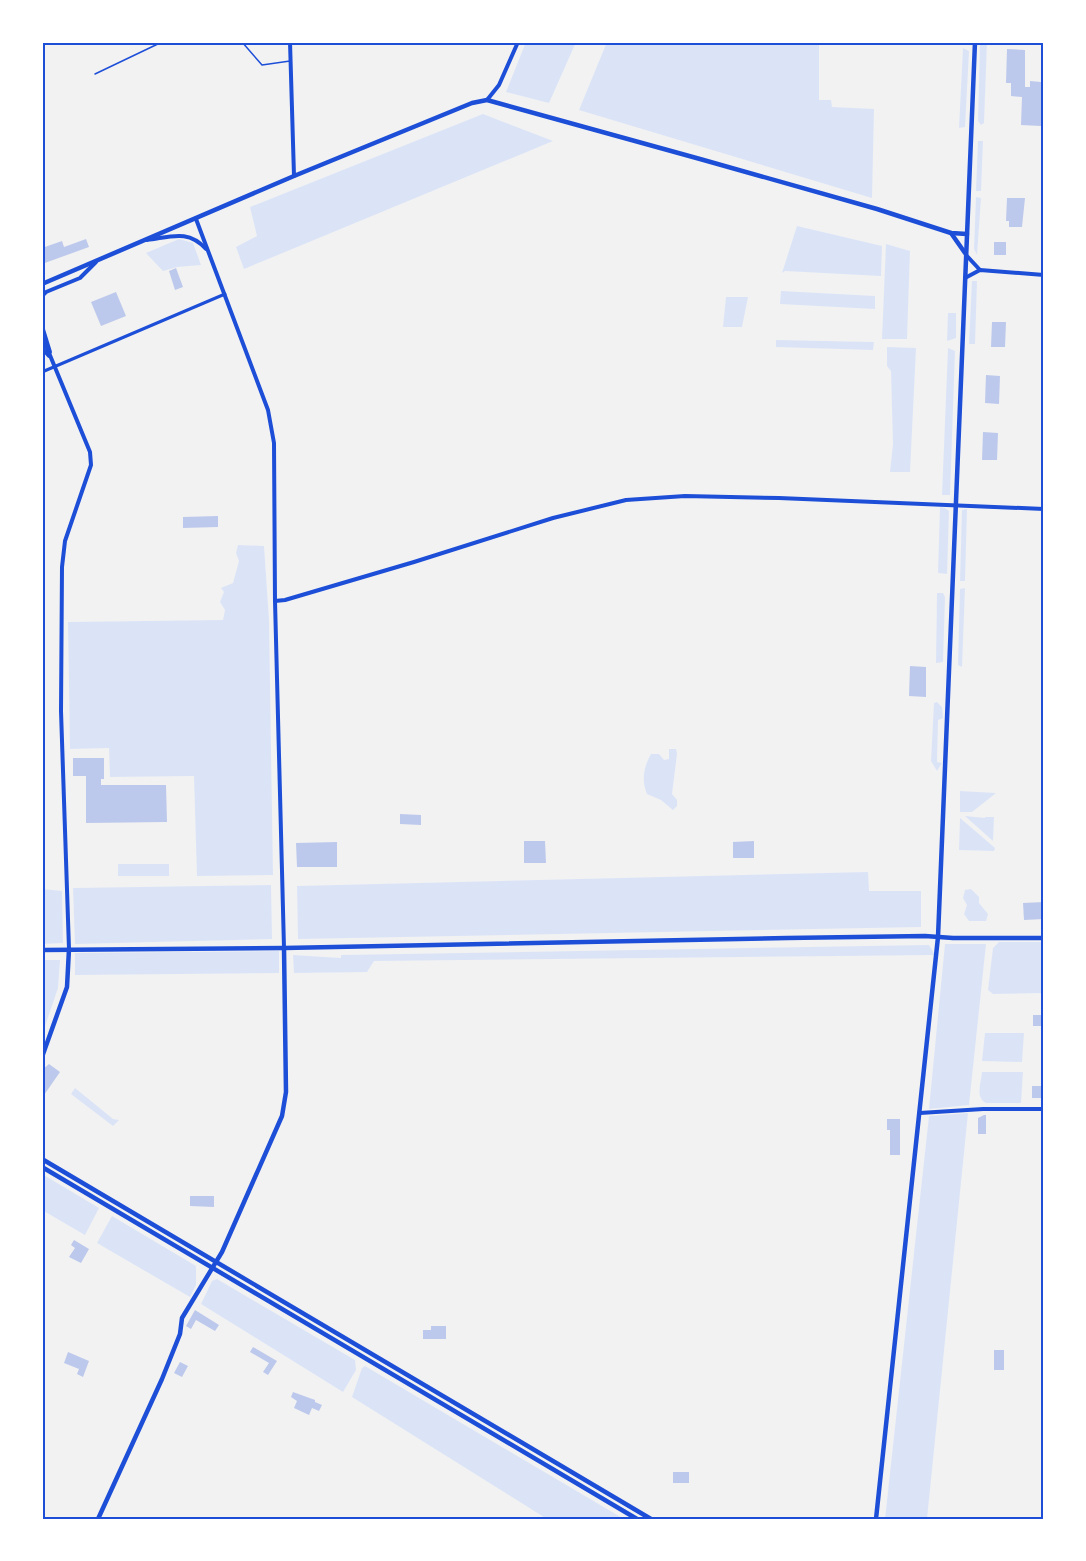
<svg xmlns="http://www.w3.org/2000/svg" width="1086" height="1561" viewBox="0 0 1086 1561" font-family="Helvetica,sans-serif">
	<style>
		.green { fill: #dbe4f7 }
		.building { fill: #bdc9ec }
		.lines { fill: none; stroke-linecap: round; stroke-linejoin: round }
		.service { stroke: #1d4ed8; stroke-width: 1.5 }
		.minor { stroke: #1d4ed8; stroke-width: 3 }
		.tertiary { stroke: #1d4ed8; stroke-width: 4 }
		.secondary { stroke: #1d4ed8; stroke-width: 4.5 }
		.primary { stroke: #1d4ed8; stroke-width: 4.5 }
		.neatline { fill: none; stroke: #1d4ed8; stroke-width: 2 }
	</style>
	<rect width="100%" height="100%" fill="#f2f2f2"/>
	<g class="green">
		<path d="M526,42H576L549,103L506,92Z"/>
		<path d="M607,42H819V100H831L832,107L874,109L872,198L579,110Z"/>
		<path d="M980,42H987L984,123L981,125L978,121Z"/>
		<path d="M963,48L969,51L965,127L959,128Z"/>
		<path d="M483,114L553,141L244,269L236,247L257,236L250,207Z"/>
		<path d="M978,141H983L981,191H976Z"/>
		<path d="M976,197L981,198L977,255L974,249Z"/>
		<path d="M797,226L882,246L881,276L785,271L782,273Z"/>
		<path d="M179,239L193,243L201,265L177,267L163,271L146,253Z"/>
		<path d="M886,244L910,251L907,339H882Z"/>
		<path d="M972,281H977L975,344H969Z"/>
		<path d="M781,291L875,296V309L780,304Z"/>
		<path d="M726,297H748L742,327H723Z"/>
		<path d="M948,313H956V338L947,341Z"/>
		<path d="M776,340L874,342L873,350L776,347Z"/>
		<path d="M887,347L916,348L910,472H890L893,444L891,371L887,366Z"/>
		<path d="M948,348L955,351L950,495H942Z"/>
		<path d="M940,507L945,508L949,511L947,574L938,573Z"/>
		<path d="M967,509L965,581H960L962,510Z"/>
		<path d="M238,545L264,546L269,620L273,875L197,876L194,776L110,777L109,748L70,749L68,622L223,620L225,610L220,602L224,592L221,588L233,583L239,561L236,553Z"/>
		<path d="M965,588L962,667L958,665L960,589Z"/>
		<path d="M937,593H943L945,597L943,662L936,663Z"/>
		<path d="M937,702L942,707L943,718L938,720L937,762L942,763L937,771L931,761L934,703Z"/>
		<path d="M669,749H676L677,754L672,794L677,800V806L673,810L661,800L647,794C641,780 644,766 651,754H659L664,760L669,759Z"/>
		<path d="M960,791L996,793L972,812H960Z"/>
		<path d="M965,816L985,818V817H994L993,841Z"/>
		<path d="M960,818L995,848L994,851L959,850Z"/>
		<rect x="118" y="864" width="51" height="12"/>
		<path d="M868,872L869,891H921V927L298,939L297,886Z"/>
		<path d="M271,885L272,939L75,944L73,888Z"/>
		<path d="M42,889L62,891L63,943L42,944Z"/>
		<path d="M971,889L979,897V903L988,914L986,921H969L964,914L967,905L963,898L965,890Z"/>
		<path d="M999,942H1044V993L993,994L988,990L993,948Z"/>
		<path d="M945,944H986L969,1105L929,1109Z"/>
		<path d="M929,945L935,955L374,961L367,972L294,973L293,955L341,958V955Z"/>
		<path d="M279,951V973L75,975V953Z"/>
		<path d="M42,960H60L58,988L42,1035Z"/>
		<path d="M985,1033H1024L1022,1062L982,1061Z"/>
		<path d="M982,1072H1023L1021,1103H986C975,1098 981,1083 982,1072Z"/>
		<path d="M75,1088L113,1119L119,1120L113,1126L71,1094Z"/>
		<path d="M968,1113L927,1519H885L929,1116Z"/>
		<path d="M42,1174L99,1208L85,1235L42,1210Z"/>
		<path d="M112,1216L196,1266V1285L190,1297L97,1243Z"/>
		<path d="M217,1279L355,1360L356,1370L343,1392L201,1304L212,1281Z"/>
		<path d="M365,1366L624,1519H547L352,1397L362,1368Z"/>
	</g>
	<g class="building">
		<path d="M1007,49L1025,50V87H1030V81L1041,82L1042,62H1044L1041,126L1021,125L1022,97L1011,96V83H1006Z"/>
		<path d="M1007,198H1025L1022,227H1009V221H1006Z"/>
		<path d="M86,239L89,247L42,264V248L62,241L64,247Z"/>
		<rect x="994" y="242" width="12" height="13"/>
		<path d="M176,268L183,287L175,290L169,271Z"/>
		<path d="M116,292L126,316L101,326L91,302Z"/>
		<path d="M992,322H1006L1005,347H991Z"/>
		<path d="M986,375L1000,376L999,404L985,403Z"/>
		<path d="M983,432L998,433L997,460H982Z"/>
		<path d="M218,516V527L183,528V517Z"/>
		<path d="M910,666L926,667V697L909,696Z"/>
		<path d="M73,758H104V779H101V785H166L167,822L86,823V776H73Z"/>
		<path d="M400,814L421,815V825L400,824Z"/>
		<path d="M524,841H545L546,863H524Z"/>
		<path d="M754,841V858H733V842Z"/>
		<path d="M337,842V867H297L296,843Z"/>
		<path d="M1044,902V919L1024,920L1023,903Z"/>
		<rect x="1033" y="1015" width="11" height="11"/>
		<path d="M49,1064L60,1072L42,1098V1070Z"/>
		<rect x="1032" y="1086" width="12" height="12"/>
		<path d="M984,1115H986V1134H978V1118Z"/>
		<path d="M887,1119H900V1155H890V1130H887Z"/>
		<path d="M190,1196H214V1207L190,1206Z"/>
		<path d="M74,1240L89,1249L81,1263L69,1257L75,1248L71,1245Z"/>
		<path d="M195,1310L219,1325L215,1331L196,1320L191,1329L186,1326Z"/>
		<path d="M431,1326H446V1339H423V1330H431Z"/>
		<path d="M253,1347L277,1361L268,1375L263,1372L269,1363L250,1352Z"/>
		<rect x="994" y="1350" width="10" height="20"/>
		<path d="M68,1352L89,1361L83,1377L77,1374L79,1369L64,1363Z"/>
		<path d="M180,1362L188,1366L182,1377L174,1373Z"/>
		<path d="M293,1392L315,1400V1402L322,1405L319,1411L312,1408L309,1415L294,1408L297,1401L291,1397Z"/>
		<rect x="673" y="1472" width="16" height="11"/>
	</g>
	<g class="lines">
		<g class="service">
			<path d="M242,42L262,65L290,61"/>
			<path d="M95,74L162,42"/>
		</g>
		<path class="minor" d="M42,372L225,294"/>
		<g class="tertiary">
			<path d="M290,42L294,176"/>
			<path d="M487,100L499,85L518,42"/>
			<path d="M196,219L268,410L274,443L275,601L284,948"/>
			<path d="M147,240C171,237 188,229 206,249"/>
			<path d="M966,255L980,270"/>
			<path d="M965,278L980,270L1044,275"/>
			<path d="M42,296L46,292L80,278L96,262"/>
			<path d="M42,326L50,352"/>
			<path d="M42,336L90,452L91,465L65,541L62,567L61,711L69,949"/>
			<path d="M42,348L49,356"/>
			<path d="M275,601L285,600L414,562L553,518L626,500L685,496L779,498L1044,509"/>
			<path d="M920,1113L983,1109H1044"/>
		</g>
		<g class="secondary">
			<path d="M951,233L965,253"/>
			<path d="M42,284L294,176L472,103L487,100L700,159L877,209L951,233L967,234"/>
			<path d="M42,950L284,948L787,938L925,936L953,938H1044"/>
			<path d="M42,1057L67,987L69,949"/>
			<path d="M98,1519L162,1379L180,1334L182,1318L222,1252L282,1116L286,1092L284,948"/>
			<path d="M876,1519L938,937L975,42"/>
		</g>
		<g class="primary">
			<path d="M42,1159L651,1519"/>
			<path d="M42,1167L637,1519"/>
		</g>
	</g>
	<rect width="1086" height="1561" fill="none" stroke="#ffffff" stroke-width="87"/>
	<rect x="44" y="44" width="998" height="1474" class="neatline"/>
</svg>
